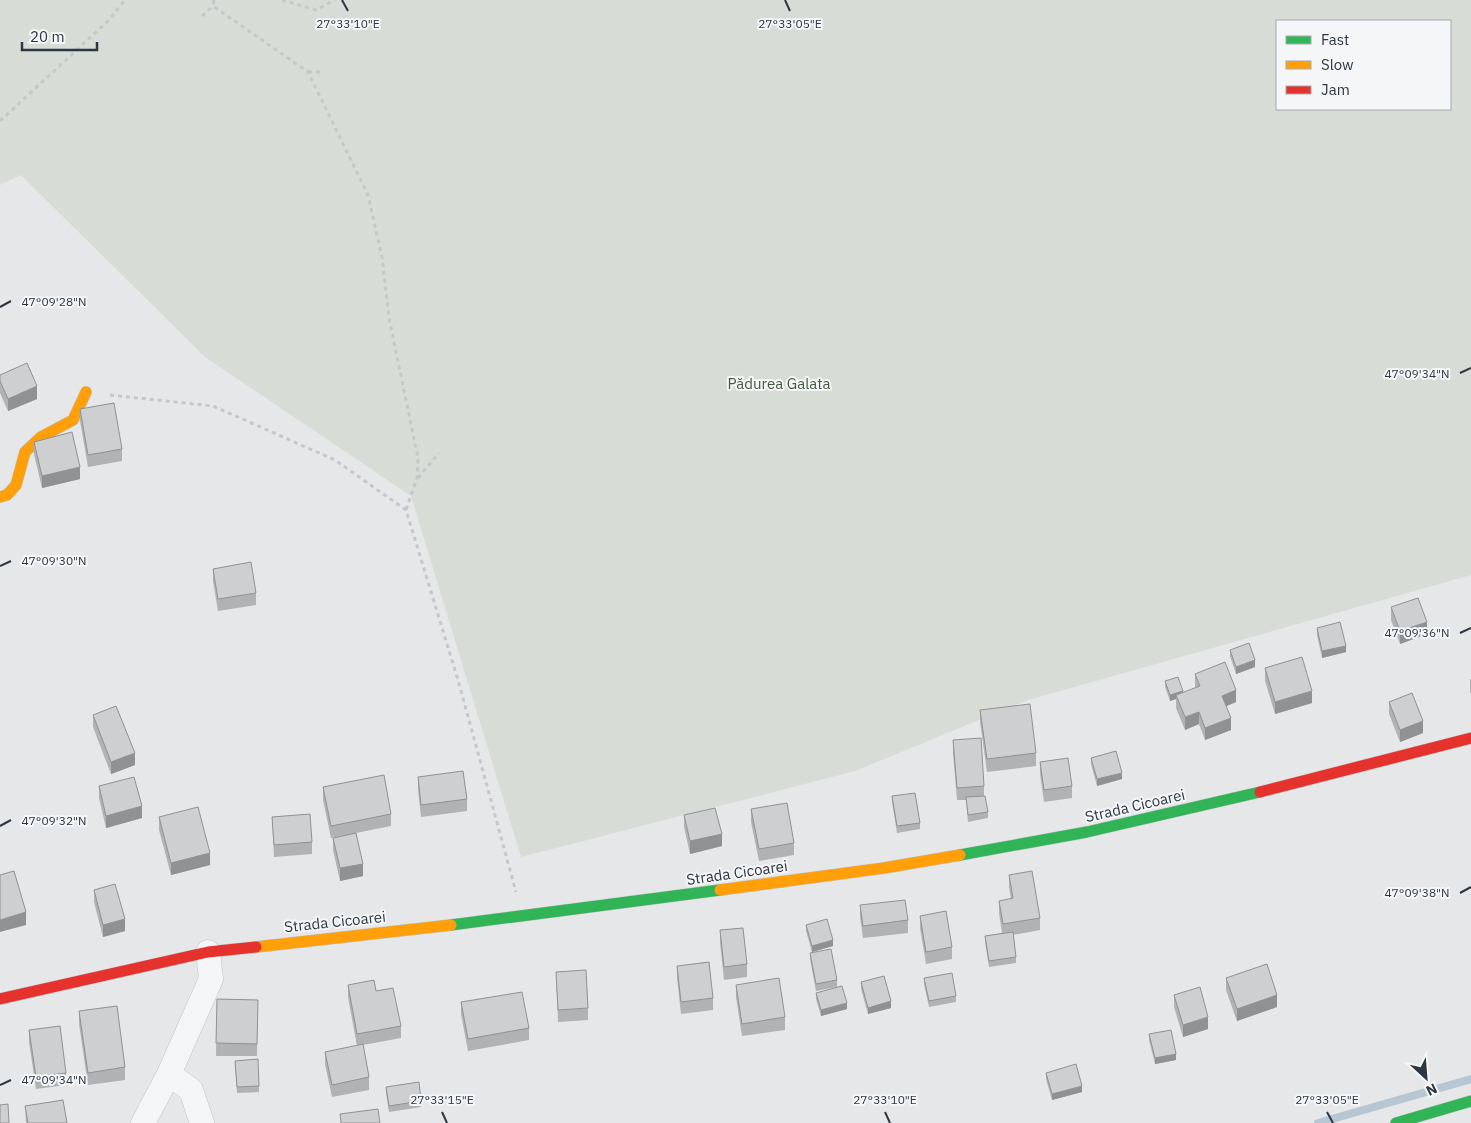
<svg xmlns="http://www.w3.org/2000/svg" width="1471" height="1123" viewBox="0 0 1471 1123" font-family="'IBM Plex Sans',sans-serif">
	<style>
		.green { fill: #d7dcd6; fill-rule: evenodd }
		.lines { fill: none; stroke-linecap: round; stroke-linejoin: round }
		.stream { stroke: #b7c6d0; stroke-width: 8 }
		.street-casing { stroke: #c3c5c7; stroke-width: 25 }
		.fast-casing { stroke: #c3c5c7; stroke-width: 12 }
		.slow-casing { stroke: #c3c5c7; stroke-width: 12 }
		.jam-casing { stroke: #c3c5c7; stroke-width: 12 }
		.path { stroke: #c5c7c9; stroke-width: 3; stroke-dasharray: 4 4; stroke-linecap: butt }
		.street { stroke: #f4f5f6; stroke-width: 24 }
		.fast { stroke: #30b455; stroke-width: 11 }
		.slow { stroke: #ff9f0a; stroke-width: 11 }
		.jam { stroke: #e5322d; stroke-width: 11 }
		.wall { fill: #b0b2b4 }
		.shaded-wall { fill: #909192 }
		.building { fill: #cdcfd1; stroke: #909192 }
		.ticks { fill: none; stroke: #2d3741; stroke-width: 2 }
		.labels { text-anchor: middle; stroke-width: 4; stroke-linejoin: round; paint-order: stroke }
		.park-label { font-size: 15px; fill: #455b3c; stroke: #f4f6f8 }
		.street-label { font-size: 15px; fill: #2d3741; stroke: #f4f6f8 }
		.ticks-label { font-size: 12px; text-anchor: middle; fill: #2d3741; stroke: #f4f6f8; stroke-width: 4; stroke-linejoin: round; paint-order: stroke }
	</style>
	<rect width="100%" height="100%" fill="#e5e7e9"/>
	<path class="green" d="M0,0H1471V575L1028,700L855,771L521,857L411,496L205,357L21,175L0,185ZM1277,21H1450V109H1277Z"/>
	<g class="lines">
		<path class="stream" d="M1318,1123L1471,1079"/>
		<defs>
			<g id="street">
				<path d="M143,1123L169,1074"/>
				<path d="M202,1123L191,1090L169,1074L211,979L208,952"/>
			</g>
			<g id="fast">
				<path d="M960,855L1087,832L1260,792"/>
				<path d="M451,925L720,890"/>
				<path d="M1396,1123L1471,1101"/>
			</g>
			<g id="slow">
				<path d="M0,497L7,495L16,485L25,452L41,437L73,420L86,392"/>
				<path d="M720,890L884,868L960,855"/>
				<path d="M256,947L451,925"/>
			</g>
			<g id="jam">
				<path d="M1260,792L1471,738"/>
				<path d="M0,999L208,952L256,947"/>
			</g>
		</defs>
		<use href="#street" class="street-casing"/>
		<use href="#fast" class="fast-casing"/>
		<use href="#slow" class="slow-casing"/>
		<use href="#jam" class="jam-casing"/>
		<g class="path">
			<path d="M214,0L213,6L308,72L368,195L382,257L389,318L418,458L417,478L406,510"/>
			<path d="M282,0L316,10L335,0"/>
			<path d="M202,16L213,6"/>
			<path d="M308,72H324"/>
			<path d="M0,121L108,21L125,0"/>
			<path d="M110,395L213,406L335,460L406,510L458,680L516,892"/>
			<path d="M418,478L439,453"/>
		</g>
		<use href="#street" class="street"/>
		<use href="#fast" class="fast"/>
		<use href="#slow" class="slow"/>
		<use href="#jam" class="jam"/>
	</g>
	<g class="wall">
		<path d="M0,375L37,399L8,411L0,393Z"/>
		<path d="M80,409L122,449V461L88,467L80,421Z"/>
		<path d="M34,442L80,479L42,488L34,454Z"/>
		<path d="M213,569L256,593V605L218,611L213,581Z"/>
		<path d="M1391,607L1427,634L1400,644L1391,620Z"/>
		<path d="M1317,628L1346,652L1322,658L1317,635Z"/>
		<path d="M1230,650L1255,667L1236,674L1230,656Z"/>
		<path d="M1265,668L1312,703L1275,714L1265,681Z"/>
		<path d="M1195,674L1236,702L1226,706L1231,730L1205,740L1199,724L1185,730L1176,708V699L1170,701L1165,687V681L1183,693L1195,688Z"/>
		<path d="M1470,679H1471V694L1470,692Z"/>
		<path d="M1389,702L1423,733L1400,742L1389,714Z"/>
		<path d="M980,710L1036,753V766L987,772L980,722Z"/>
		<path d="M93,715L135,765L111,774L93,727Z"/>
		<path d="M953,740L984,786V796L988,812V818L968,822L966,800H957L953,753Z"/>
		<path d="M1091,758L1122,779L1097,786L1091,764Z"/>
		<path d="M1040,762L1072,786V798L1044,802L1040,774Z"/>
		<path d="M418,777L467,799V811L421,817L418,789Z"/>
		<path d="M99,786L142,818L106,828L99,798Z"/>
		<path d="M323,787L391,814V826L356,833L363,876L340,881L333,850V838L344,835L331,838L323,800Z"/>
		<path d="M892,796L920,823V829L897,833L892,802Z"/>
		<path d="M751,809L794,843V855L759,861L751,822Z"/>
		<path d="M684,815L722,846L690,854L684,827Z"/>
		<path d="M159,817L210,865L171,875L159,830Z"/>
		<path d="M272,817L312,842V854L274,857Z"/>
		<path d="M1009,875L1040,918V930L1013,935L1016,957V963L989,967L985,942V936L1002,933L999,913V901L1011,899L1009,887Z"/>
		<path d="M94,890L125,931L103,937L94,902Z"/>
		<path d="M860,905L908,920V933L863,938L860,917Z"/>
		<path d="M920,916L952,947V959L926,964L920,928Z"/>
		<path d="M806,925L833,946L812,952L806,931Z"/>
		<path d="M720,930L747,964V977L724,980L720,942Z"/>
		<path d="M810,953L837,980V987L816,991L810,959Z"/>
		<path d="M677,966L713,998V1010L681,1014L677,978Z"/>
		<path d="M556,972L588,1008V1020L558,1022Z"/>
		<path d="M924,978L956,996V1002L929,1007L924,984Z"/>
		<path d="M1226,978L1277,1007L1237,1021L1226,990Z"/>
		<path d="M861,982L891,1008L868,1014L861,989Z"/>
		<path d="M348,985L376,991L401,1026V1038L363,1045L369,1077V1090L332,1097L325,1064V1052L357,1046L348,997Z"/>
		<path d="M736,985L785,1017V1030L742,1036L736,997Z"/>
		<path d="M816,993L847,1009L821,1016L816,999Z"/>
		<path d="M1174,995L1208,1029L1183,1037L1174,1007Z"/>
		<path d="M217,999L258,1000L257,1056H216Z"/>
		<path d="M461,1002L529,1028V1040L468,1051L461,1014Z"/>
		<path d="M79,1011L125,1067V1080L88,1085L79,1024Z"/>
		<path d="M29,1030L66,1073V1085L36,1089L29,1042Z"/>
		<path d="M1149,1034L1176,1060L1155,1064L1149,1040Z"/>
		<path d="M235,1061L259,1086V1092L237,1093Z"/>
		<path d="M1046,1073L1082,1092L1052,1100L1046,1079Z"/>
		<path d="M386,1087L421,1101V1107L389,1112L386,1093Z"/>
		<path d="M25,1106L67,1123H26Z"/>
	</g>
	<g class="shaded-wall">
		<path d="M37,386V399L8,411V399Z"/>
		<path d="M80,467V479L42,488V476Z"/>
		<path d="M1427,622V634L1400,644V631Z"/>
		<path d="M1346,646V652L1322,658V651Z"/>
		<path d="M1255,660V667L1236,674V667Z"/>
		<path d="M1236,690V702L1222,708V696Z"/>
		<path d="M1183,691V697L1176,695V699L1170,701V695Z"/>
		<path d="M1312,691V703L1275,714V702Z"/>
		<path d="M1199,712V724L1185,730V717Z"/>
		<path d="M1231,718V730L1205,740V728Z"/>
		<path d="M1423,721V733L1400,742V730Z"/>
		<path d="M135,753V765L111,774V762Z"/>
		<path d="M1122,773V779L1097,786V779Z"/>
		<path d="M142,806V818L106,828V816Z"/>
		<path d="M722,834V846L690,854V841Z"/>
		<path d="M210,853V865L171,875V863Z"/>
		<path d="M363,864V876L340,881V868Z"/>
		<path d="M26,912V925L0,932V920Z"/>
		<path d="M125,919V931L103,937V925Z"/>
		<path d="M833,940V946L812,952V946Z"/>
		<path d="M1277,995V1007L1237,1021V1009Z"/>
		<path d="M891,1001V1008L868,1014V1008Z"/>
		<path d="M847,1003V1009L821,1016V1010Z"/>
		<path d="M1208,1017V1029L1183,1037V1025Z"/>
		<path d="M1176,1054V1060L1155,1064V1058Z"/>
		<path d="M1082,1086V1092L1052,1100V1094Z"/>
	</g>
	<g class="building">
		<path d="M27,363L37,386L8,399L0,381V375Z"/>
		<path d="M114,403L122,449L88,455L80,409Z"/>
		<path d="M72,432L80,467L42,476L34,442Z"/>
		<path d="M251,562L256,593L218,599L213,569Z"/>
		<path d="M1418,598L1427,622L1400,631L1391,607Z"/>
		<path d="M1340,622L1346,646L1322,651L1317,628Z"/>
		<path d="M1249,643L1255,660L1236,667L1230,650Z"/>
		<path d="M1302,657L1312,691L1275,702L1265,668Z"/>
		<path d="M1225,662L1236,690L1222,696L1231,718L1205,728L1199,712L1185,717L1176,695L1200,686L1195,674Z"/>
		<path d="M1178,677L1183,691L1170,695L1165,681Z"/>
		<path d="M1412,693L1423,721L1400,730L1389,702Z"/>
		<path d="M1030,704L1036,753L987,759L980,710Z"/>
		<path d="M116,706L135,753L111,762L93,715Z"/>
		<path d="M981,738L984,786L957,788L953,740Z"/>
		<path d="M1116,751L1122,773L1097,779L1091,758Z"/>
		<path d="M1068,758L1072,786L1044,790L1040,762Z"/>
		<path d="M463,771L467,799L421,805L418,777Z"/>
		<path d="M384,775L391,814L331,826L323,787Z"/>
		<path d="M134,777L142,806L106,816L99,786Z"/>
		<path d="M915,793L920,823L897,826L892,796Z"/>
		<path d="M985,796L988,812L968,815L966,797Z"/>
		<path d="M787,803L794,843L759,849L751,809Z"/>
		<path d="M198,807L210,853L171,863L159,817Z"/>
		<path d="M715,808L722,834L690,841L684,815Z"/>
		<path d="M310,814L312,842L274,845L272,817Z"/>
		<path d="M356,833L363,864L340,868L333,838Z"/>
		<path d="M14,871L26,912L0,920V875Z"/>
		<path d="M1032,871L1040,918L1003,924L999,901L1013,898L1009,875Z"/>
		<path d="M115,884L125,919L103,925L94,890Z"/>
		<path d="M905,900L908,920L863,926L860,905Z"/>
		<path d="M946,911L952,947L926,952L920,916Z"/>
		<path d="M827,919L833,940L812,946L806,925Z"/>
		<path d="M743,928L747,964L724,967L720,930Z"/>
		<path d="M1013,932L1016,957L989,961L985,936Z"/>
		<path d="M831,949L837,980L816,984L810,953Z"/>
		<path d="M709,962L713,998L681,1002L677,966Z"/>
		<path d="M1267,964L1277,995L1237,1009L1226,978Z"/>
		<path d="M586,970L588,1008L558,1010L556,972Z"/>
		<path d="M952,973L956,996L929,1001L924,978Z"/>
		<path d="M884,976L891,1001L868,1008L861,982Z"/>
		<path d="M779,978L785,1017L742,1024L736,985Z"/>
		<path d="M374,980L376,991L393,988L401,1026L357,1034L348,985Z"/>
		<path d="M842,986L847,1003L821,1010L816,993Z"/>
		<path d="M1200,987L1208,1017L1183,1025L1174,995Z"/>
		<path d="M522,992L529,1028L468,1039L461,1002Z"/>
		<path d="M217,999L258,1000L257,1044L216,1043Z"/>
		<path d="M117,1006L125,1067L88,1073L79,1011Z"/>
		<path d="M60,1026L66,1073L36,1077L29,1030Z"/>
		<path d="M1171,1030L1176,1054L1155,1058L1149,1034Z"/>
		<path d="M363,1044L369,1077L332,1085L325,1052Z"/>
		<path d="M258,1059L259,1086L237,1087L235,1061Z"/>
		<path d="M1076,1064L1082,1086L1052,1094L1046,1073Z"/>
		<path d="M419,1082L421,1101L389,1106L386,1087Z"/>
		<path d="M63,1100L67,1123H28L25,1106Z"/>
		<path d="M8,1104L9,1123H0V1105Z"/>
		<path d="M378,1109L380,1123H341L340,1114Z"/>
	</g>
	<path class="ticks" d="M342,0L348,11M785,0L790,11M0,307L11,301M1460,373L1471,368M0,566L11,561M1460,633L1471,628M0,826L11,820M1460,893L1471,887M0,1085L11,1080M442,1112L447,1123M885,1112L890,1123M1327,1112L1333,1123"/>
	<g class="labels">
		<g class="park-label">
			<text x="779" y="389">Pădurea Galata</text>
		</g>
		<g class="street-label">
			<text transform="translate(1135 806) rotate(-13)" y="5">Strada Cicoarei</text>
			<text transform="translate(737 873) rotate(-8)" y="5">Strada Cicoarei</text>
			<text transform="translate(335 922) rotate(-6)" y="5">Strada Cicoarei</text>
		</g>
	</g>
	<g class="ticks-label">
		<text x="348" y="28">27°33'10"E</text>
		<text x="790" y="28">27°33'05"E</text>
		<text x="54" y="306">47°09'28"N</text>
		<text x="1417" y="378">47°09'34"N</text>
		<text x="54" y="565">47°09'30"N</text>
		<text x="1417" y="637">47°09'36"N</text>
		<text x="54" y="825">47°09'32"N</text>
		<text x="1417" y="897">47°09'38"N</text>
		<text x="54" y="1084">47°09'34"N</text>
		<text x="442" y="1104">27°33'15"E</text>
		<text x="885" y="1104">27°33'10"E</text>
		<text x="1327" y="1104">27°33'05"E</text>
	</g>
	<rect x="1276" y="20" width="175" height="90" fill="#f4f6f8" stroke="#a4aaaf"/>
	<rect x="1286" y="36" width="25" height="8" fill="#30b455" stroke="#a4aaaf"/>
	<text x="1321" y="45" font-size="15" fill="#2d3741">Fast</text>
	<rect x="1286" y="61" width="25" height="8" fill="#ff9f0a" stroke="#a4aaaf"/>
	<text x="1321" y="70" font-size="15" fill="#2d3741">Slow</text>
	<rect x="1286" y="86" width="25" height="8" fill="#e5322d" stroke="#a4aaaf"/>
	<text x="1321" y="95" font-size="15" fill="#2d3741">Jam</text>
	<g transform="translate(1426 1078) rotate(154)" stroke="#f4f6f8" stroke-width="4" paint-order="stroke">
	<path d="M0-4L9 19L0 12L-9 19Z" fill="#2d3741"/>
	<text y="-8" font-size="14" font-weight="bold" text-anchor="middle" fill="#2d3741">N</text>
	</g>
	<path d="M22 42v8h75v-8" fill="none" stroke="#2d3741" stroke-width="2.5"/>
	<text x="30" y="42" font-size="15" fill="#2d3741" stroke="#f4f6f8" stroke-width="4" paint-order="stroke">20 m</text>
</svg>
